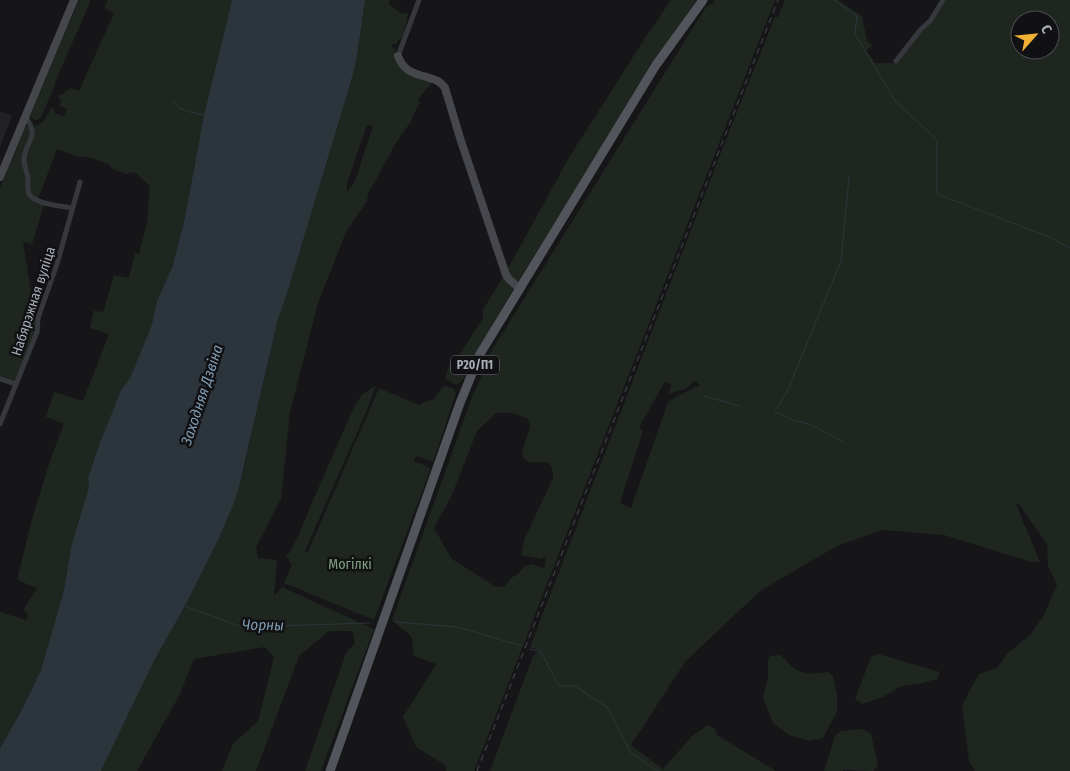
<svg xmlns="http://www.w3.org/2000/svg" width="1070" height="771" viewBox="0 0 1070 771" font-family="'Fira Sans Condensed',sans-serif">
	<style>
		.built { fill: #222225 }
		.green { fill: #1e261f; fill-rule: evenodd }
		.water { fill: #2c353c }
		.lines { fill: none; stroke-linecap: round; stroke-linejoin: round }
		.stream { stroke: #2c353c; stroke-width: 1 }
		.street { stroke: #37383d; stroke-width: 5 }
		.secondary { stroke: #45474d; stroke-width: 8 }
		.primary { stroke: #53555c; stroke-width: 9 }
		.rail { stroke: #4a4c52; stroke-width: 1; stroke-dasharray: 6 5; stroke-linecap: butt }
		.labels { text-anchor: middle; stroke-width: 5; stroke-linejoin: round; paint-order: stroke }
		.shield { fill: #111113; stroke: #7b7e86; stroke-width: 1 }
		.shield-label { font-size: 12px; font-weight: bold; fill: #a8adb8 }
		.street-label { font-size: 14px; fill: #a8adb8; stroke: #111113 }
		.park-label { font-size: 14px; fill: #7fa381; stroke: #111113 }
		.water-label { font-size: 15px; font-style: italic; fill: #7f9bb3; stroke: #111113 }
	</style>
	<rect width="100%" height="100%" fill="#161618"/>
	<path class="built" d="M0,111L12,116L0,147Z"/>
	<g class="green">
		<path d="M79,0H91L55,82L56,83L41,117L37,120H34L30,116Z"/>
		<path d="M108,0H232L204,115L184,222L173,265L157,301L152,324L130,378L121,390L99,445L88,478L89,487L71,547L64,590L41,670L21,711L0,748V612L26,620L28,616L24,609L37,588L17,580L32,519L51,458L64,424L46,417L54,392L83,401L109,334L90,328L94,310L103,313L114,275L129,278L135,253L139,254L147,223L150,186L137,174L131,172L126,174L113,169L108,164L88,157H79L57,149L38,199L45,202L32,244L23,242L36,322L34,334L16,378C11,382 6,378 0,377V188L26,126L35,129L34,126C45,123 47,117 51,107L54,109L55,113L63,117L67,109L59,105L62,102L57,95L64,94L66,91L71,88L79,91L114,13L104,8Z"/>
		<path d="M365,0H389V4L402,14L406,13L408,15L404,31L405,34L402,38L399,39L396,44H392L391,46L396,50L395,55L405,69L435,81L431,84L418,99L420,103L412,117V120L397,141L368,194L367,201L346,232L318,303L290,412L281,499L256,547L258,558L277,560L274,596L282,587L374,629L321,771H305L346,653L355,643L353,631H329L299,656L256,771H222L233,744L258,721L274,657L265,647L194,659L179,696L137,771H101L154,661L185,606L219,538L234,503L244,467L278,319L286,297L327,161L354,71L358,49ZM367,125L373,126L355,181L347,192V183Z"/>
		<path d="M671,0H697L653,63L517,284L507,270L570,156L647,35Z"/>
		<path d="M714,0H775L474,771H446L445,765L416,747L403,717L436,664L414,656L412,637L392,620L473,394L486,367L487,358L706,7L714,3ZM496,413H512L528,419L530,427L522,452L524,459L531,463L547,462C553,467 553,471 553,478L524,540L521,555L541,559L546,556L544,569L533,564L525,566L518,574L511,578L505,586L496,587L452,559L434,528L452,495L477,431Z"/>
		<path d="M785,0H838L862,16L867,41L873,46L866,50L875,63H897L924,29L934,20L946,0H1070V771H975L969,762L962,705L979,674L997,668L1007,654L1030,635L1043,617L1057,585L1048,566L1047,544L1019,504H1016L1040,562H1031L944,535L882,530L837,546L760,591L685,662L631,745L663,769L692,736L708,725L714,728L717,735L776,771H490L533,656L539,651L530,647L718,160L775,17H778ZM1020,20H1050V50H1020ZM695,381L700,385L676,397L668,402L631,508L620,503L643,431L639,427L665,382L671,384L669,394L685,389Z"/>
		<path d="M502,278H506L514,288L476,353L464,378L457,385L445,379L449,366L456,360L483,318V310Z"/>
		<path d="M376,385L367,410L305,551L308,552L379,388L419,405L428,401L434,399L442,388L446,386L454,389L456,393L433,462L416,456L414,461L431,468L374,620L284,583L292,565L286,555L290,552L298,537L311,505L355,405L362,395Z"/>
		<path d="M878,654L940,672L937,679L918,684L901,686L883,697L862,704L855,699L871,657Z"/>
		<path d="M780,655C786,659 789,665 795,669C805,676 816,673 828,672L833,676L837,694V711L823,738L810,741L789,735L773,723L763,698L768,678V660L770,656Z"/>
		<path d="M862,729L871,734L878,766L873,771L843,770V771H824L835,736L841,731Z"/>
	</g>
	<path class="water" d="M232,0H365L358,49L354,71L327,161L286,297L278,319L239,487L234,503L219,538L185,606L154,661L101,771H0V748L21,711L41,670L64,590L71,547L89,487L88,478L99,445L121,390L130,378L152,324L157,301L173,265L184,222L204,115Z"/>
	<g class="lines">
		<g class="stream">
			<path d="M834,0L857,16L855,34L896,102L937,140V194L1049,237L1070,248"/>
			<path d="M173,100L179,108L190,112L205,115"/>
			<path d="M704,396L740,406"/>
			<path d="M844,442L809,424L792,420L775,411L787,392L841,261L849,177"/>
			<path d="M184,606L242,627L370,623"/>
			<path d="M395,622L458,627L522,646"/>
			<path d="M530,649L541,652L559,686H575L608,708L631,753L658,771"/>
		</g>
		<g class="street">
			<path d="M398,56L419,0"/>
			<path d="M896,61L921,29L931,20L943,0"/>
			<path d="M25,116C41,138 26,139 24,159C24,166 27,172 28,178C28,183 27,189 29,194C34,204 62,206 72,208"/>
			<path d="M0,379L16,384"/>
			<path d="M0,424L37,332L38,318L57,264L80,182"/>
		</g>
		<g class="secondary">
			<path d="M398,56C407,82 434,71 445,88L461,141L506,275L509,279L520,289"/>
			<path d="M0,177L74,0"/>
		</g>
		<path class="primary" d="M330,771L460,403L480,354L656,65L703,0"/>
		<path class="rail" d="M477,771L778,0"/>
	</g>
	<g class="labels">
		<rect class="shield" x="451" y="355.5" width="48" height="19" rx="4"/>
		<g class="shield-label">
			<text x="475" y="369">Р20/П1</text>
		</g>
		<g class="street-label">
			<text transform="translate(33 301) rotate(-72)" y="5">Набярэжная вуліца</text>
		</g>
		<g class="park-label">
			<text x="350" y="569">Могілкі</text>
		</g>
		<g class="water-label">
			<text transform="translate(202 395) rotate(-72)" y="5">Заходняя Дзвіна</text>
			<text transform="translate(263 625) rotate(1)" y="5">Чорны</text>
		</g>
	</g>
	<g transform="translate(1035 35) rotate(63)"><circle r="24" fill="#111113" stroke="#4d4f55"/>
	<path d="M0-4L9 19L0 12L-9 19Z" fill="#f2b134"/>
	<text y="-8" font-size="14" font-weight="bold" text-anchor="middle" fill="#a8adb8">С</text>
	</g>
</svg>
